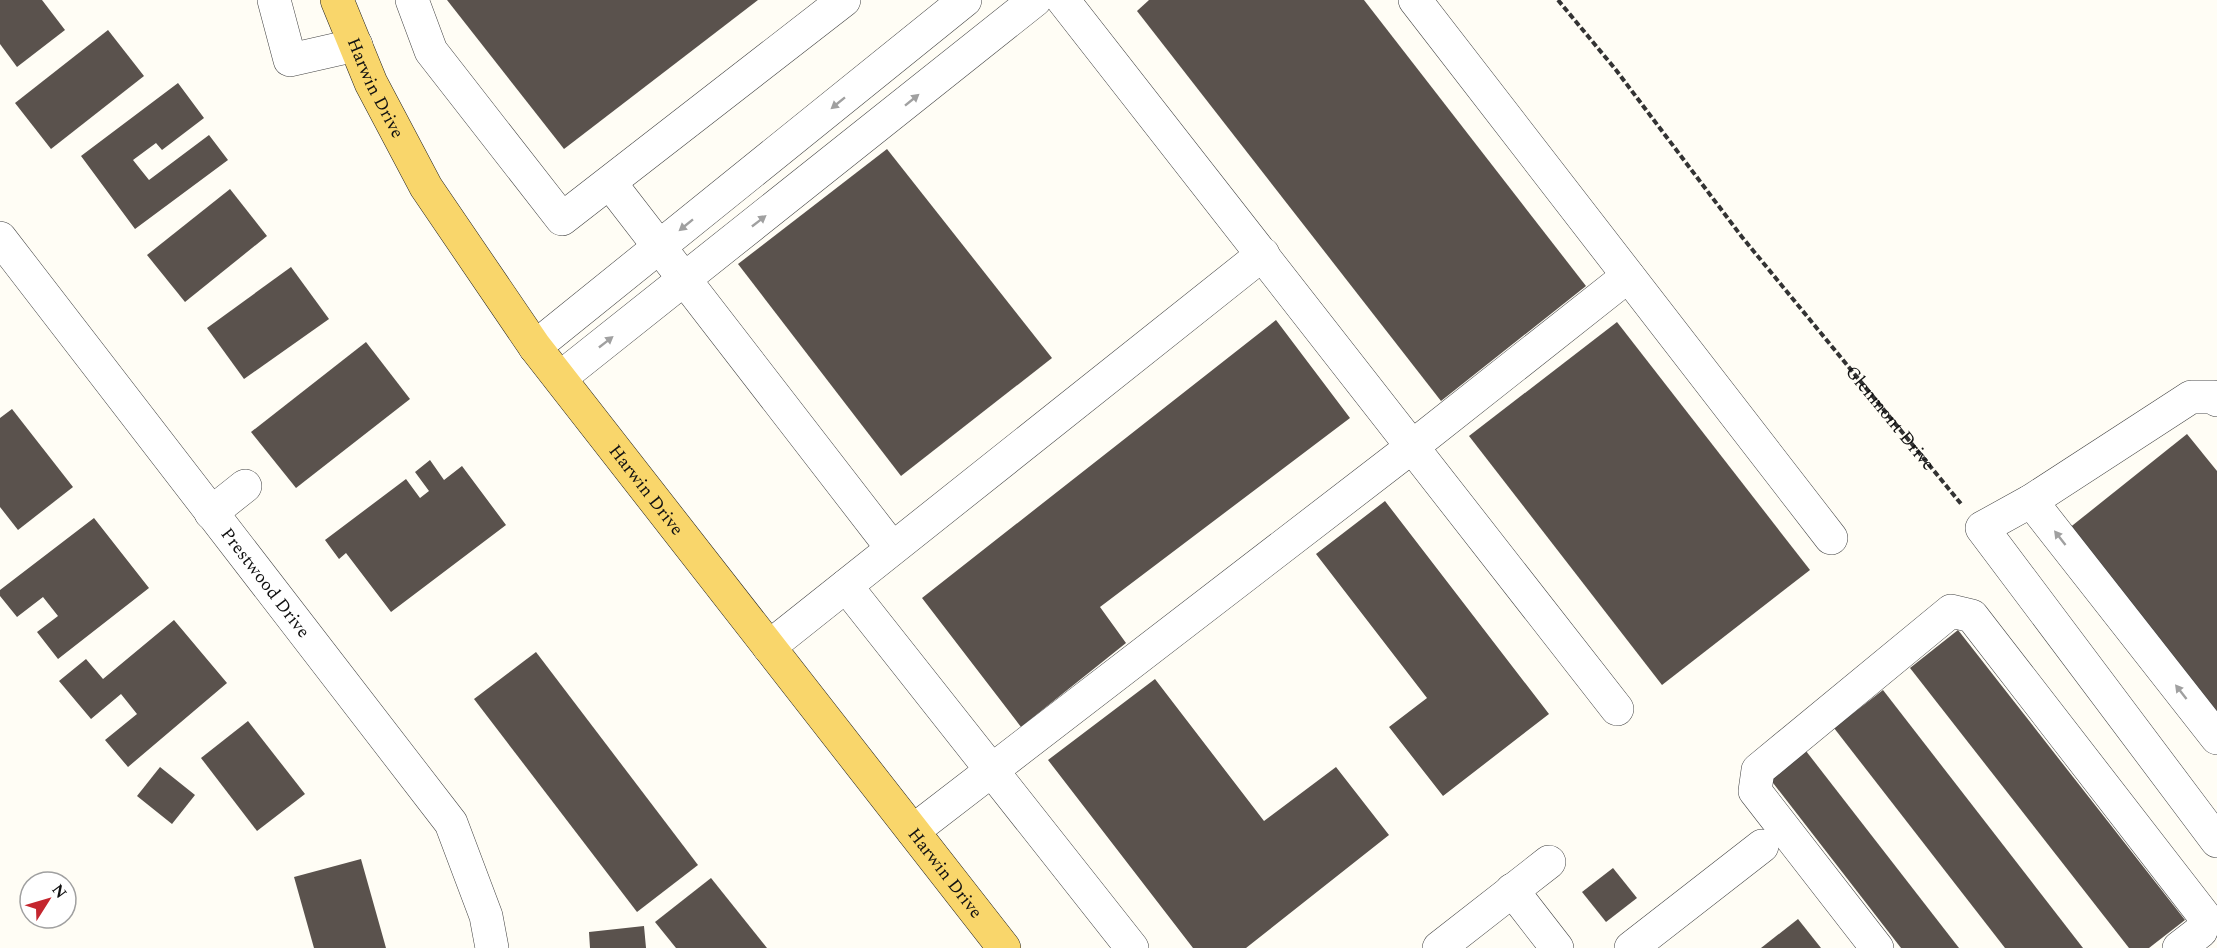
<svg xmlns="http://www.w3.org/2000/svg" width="2217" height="948" viewBox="0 0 2217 948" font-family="Spectral,serif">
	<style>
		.building { fill: #5a524d }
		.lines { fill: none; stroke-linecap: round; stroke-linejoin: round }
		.minor-casing { stroke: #444; stroke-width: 34 }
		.major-casing { stroke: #222; stroke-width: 34 }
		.path { stroke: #333; stroke-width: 4; stroke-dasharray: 6 3; stroke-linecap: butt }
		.minor { stroke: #fff; stroke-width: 33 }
		.major { stroke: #f9d66b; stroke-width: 33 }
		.oneway { fill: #a0a0a0 }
		.labels { text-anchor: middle; stroke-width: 6; stroke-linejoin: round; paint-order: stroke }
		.street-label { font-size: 18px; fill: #111; stroke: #fff }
	</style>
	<rect width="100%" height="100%" fill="#fffdf5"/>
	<g class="building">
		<path d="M0,0H42L65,30L17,67L0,44Z"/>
		<path d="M447,0H758L564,149Z"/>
		<path d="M1149,0H1364L1586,286L1441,401L1137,11Z"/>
		<path d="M108,30L144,76L51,149L15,103Z"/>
		<path d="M178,83L204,118L162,150L156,143L133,160L149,180L209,135L228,160L135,229L81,156Z"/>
		<path d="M887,149L1052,358L901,476L738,264Z"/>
		<path d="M230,189L267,236L185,302L147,255Z"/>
		<path d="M291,267L329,319L244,379L207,328Z"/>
		<path d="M1276,320L1350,418L1100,607L1126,643L1021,727L922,598Z"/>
		<path d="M1617,322L1810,570L1662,685L1469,436Z"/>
		<path d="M366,342L410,399L296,488L251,432Z"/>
		<path d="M12,409L73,487L18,530L0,507V418Z"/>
		<path d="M2187,434L2217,471V714L2068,529Z"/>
		<path d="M430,460L444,480L462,466L506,525L391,612L346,553L339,559L325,540L406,479L420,498L429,491L415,472Z"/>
		<path d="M1385,501L1549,714L1443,796L1389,727L1427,698L1316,554Z"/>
		<path d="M94,518L149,588L58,659L37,632L58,616L43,597L17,617L0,596V590Z"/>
		<path d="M174,620L227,683L128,767L105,740L137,714L121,694L91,719L59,681L86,659L103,679Z"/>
		<path d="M1958,630L2185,920L2149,948H2129L1910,668Z"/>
		<path d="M536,652L698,865L637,912L474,699Z"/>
		<path d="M1155,679L1264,821L1336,767L1389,835L1246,948H1193L1048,760Z"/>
		<path d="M1883,690L2083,948H2005L1834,728Z"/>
		<path d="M248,721L305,794L257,831L201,758Z"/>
		<path d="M1806,751L1959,948H1901L1770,779Z"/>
		<path d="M160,767L195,795L172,824L137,796Z"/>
		<path d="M361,859L386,948H314L294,877Z"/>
		<path d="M1613,868L1637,898L1606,922L1582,892Z"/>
		<path d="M711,878L767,948H676L655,922Z"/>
		<path d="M1798,919L1821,948H1761Z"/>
		<path d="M644,926L646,948H590L589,932Z"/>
	</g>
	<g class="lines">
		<defs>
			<g id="minor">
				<path d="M274,0L290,60L356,45"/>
				<path d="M412,0L431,51L562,219L844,0"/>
				<path d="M1063,0L1617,709"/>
				<path d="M1415,0L1831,538"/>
				<path d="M610,183L892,548"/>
				<path id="s2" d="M0,238L451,823L486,916L492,948"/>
				<path d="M535,347L965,0"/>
				<path d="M560,378L1035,0"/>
				<path d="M2217,400L2214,397H2191L2031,501L1982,528L2217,841"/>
				<path d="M2031,501L2217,738"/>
				<path d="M211,513L245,486"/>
				<path d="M846,586L1132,948"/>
				<path d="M769,647L1263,254"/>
				<path d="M913,831L1413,446L1628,276"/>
				<path d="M1512,890L1557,948"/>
				<path d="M1439,948L1549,862"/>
				<path d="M1631,948L1762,846"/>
				<path d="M1877,948L1755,791L1758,770L1951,611L1972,616L2205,917L2201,931L2179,948"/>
			</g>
			<g id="major">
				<path id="s3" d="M337,0L371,83L426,187L535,347L1004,948"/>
			</g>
		</defs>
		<use href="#minor" class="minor-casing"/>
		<use href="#major" class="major-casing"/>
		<path class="path" id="s1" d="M1558,0L1616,70L1742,237L1962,505"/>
		<use href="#minor" class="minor"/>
		<use href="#major" class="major"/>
	</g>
	<defs><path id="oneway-solid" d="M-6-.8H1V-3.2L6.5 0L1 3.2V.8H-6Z" transform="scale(1.5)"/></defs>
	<g class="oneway">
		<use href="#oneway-solid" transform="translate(912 100) rotate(-39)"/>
		<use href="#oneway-solid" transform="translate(838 103) rotate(141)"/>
		<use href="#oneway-solid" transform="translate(759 221) rotate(-38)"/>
		<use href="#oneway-solid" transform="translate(686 225) rotate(141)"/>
		<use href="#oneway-solid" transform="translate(606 342) rotate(-38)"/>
		<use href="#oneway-solid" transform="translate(2060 538) rotate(-128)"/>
		<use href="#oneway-solid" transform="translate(2181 692) rotate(-128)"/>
	</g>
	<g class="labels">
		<g class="street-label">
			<text dy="6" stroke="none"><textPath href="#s3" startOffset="96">Harwin Drive</textPath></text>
			<text dy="6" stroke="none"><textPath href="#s1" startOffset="534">Glenmont Drive</textPath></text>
			<text dy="6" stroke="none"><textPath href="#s3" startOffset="582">Harwin Drive</textPath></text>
			<text dy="6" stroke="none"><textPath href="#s2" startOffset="435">Prestwood Drive</textPath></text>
			<text dy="6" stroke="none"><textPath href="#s3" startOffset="1068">Harwin Drive</textPath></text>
		</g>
	</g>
	<g transform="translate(48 900) rotate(53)"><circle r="28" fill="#ffffff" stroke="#a0a0a0" stroke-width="1.5"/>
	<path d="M0-4.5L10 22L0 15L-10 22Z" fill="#c4262e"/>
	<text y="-9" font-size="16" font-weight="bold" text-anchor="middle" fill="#111111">N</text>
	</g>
</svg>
